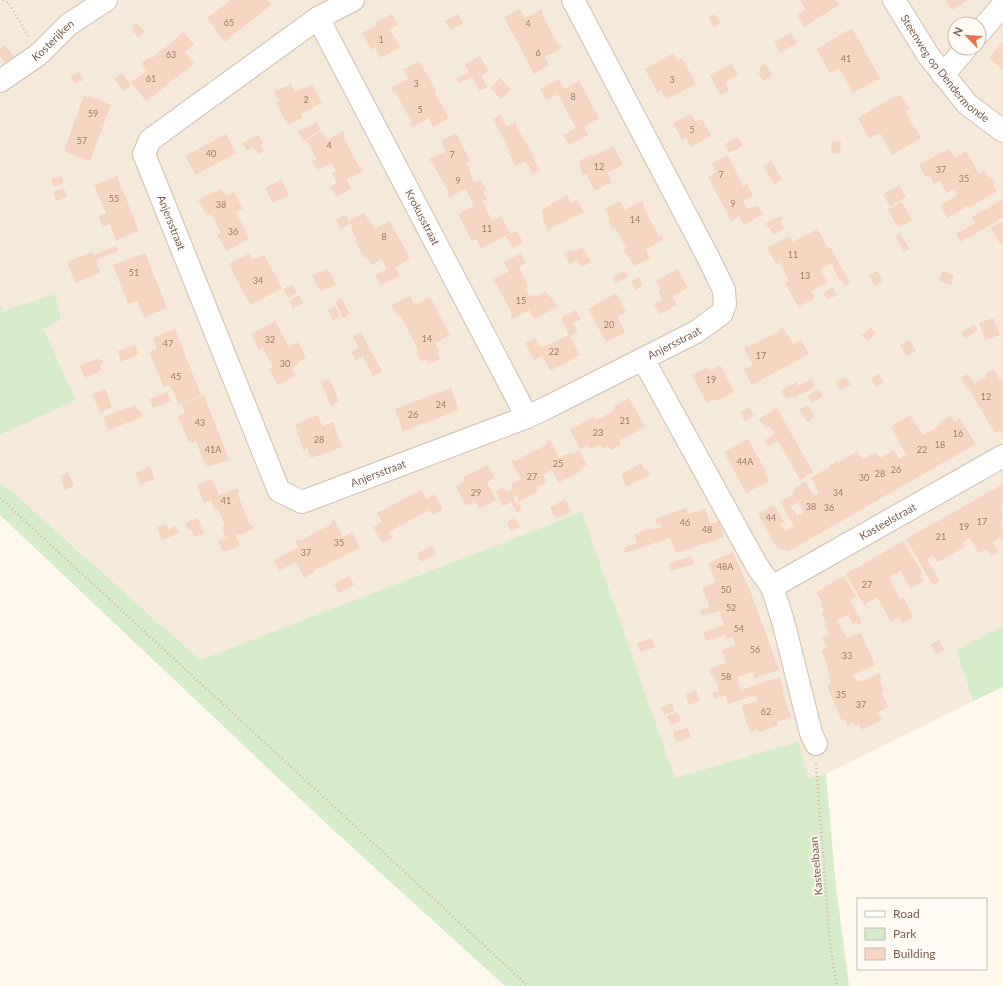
<svg xmlns="http://www.w3.org/2000/svg" width="1003" height="986" viewBox="0 0 1003 986" font-family="Lato,sans-serif">
	<style>
		.residential { fill: #f5e9da; fill-rule: evenodd }
		.green { fill: #d7ecc8 }
		.building { fill: #f4d6c2; fill-rule: evenodd }
		.lines { fill: none; stroke-linecap: round; stroke-linejoin: round }
		.street-casing { stroke: #d1bfb0; stroke-width: 24 }
		.secondary-casing { stroke: #d6c1af; stroke-width: 24 }
		.path { stroke: #dab9a4; stroke-width: 2.5; stroke-dasharray: 1 3; stroke-linecap: butt }
		.street { stroke: #fff; stroke-width: 22 }
		.secondary { stroke: #fff; stroke-width: 22 }
		.labels { text-anchor: middle; stroke-width: 3.5; stroke-linejoin: round; paint-order: stroke }
		.number-label { font-size: 9px; fill: #997b6a }
		.street-label { font-size: 11px; fill: #7b5d4c; stroke: #fffaf3 }
	</style>
	<rect width="100%" height="100%" fill="#fdf7ec"/>
	<path class="residential" d="M0,0H1003V626L956,650L973,701L826,774L808,778L799,741L675,778L582,512L200,660L0,481V435L76,400L44,328L56,294L3,311L0,304ZM955,24H979V48H955Z"/>
	<g class="green">
		<path d="M55,294L61,319L44,329L76,400L0,435V304L3,311Z"/>
		<path d="M0,481L200,660L582,512L675,778L799,741L808,778L826,774L836,887L849,986H505L331,828L0,515Z"/>
		<path d="M1003,626V687L973,701L956,650Z"/>
	</g>
	<g class="building">
		<path d="M230,0H267L271,5L224,42L207,18L230,1L233,4Z"/>
		<path d="M800,0H836L839,5L804,27L797,15L805,9Z"/>
		<path d="M946,0H968L952,10Z"/>
		<path d="M520,9L525,18L542,9L543,13L542,14L558,45L560,44L562,48L545,57L549,65L534,74L504,17Z"/>
		<path d="M392,14L398,25L390,29L400,47L380,58L375,47L371,50L362,33L376,26L375,23Z"/>
		<path d="M458,14L463,24L450,30L445,21Z"/>
		<path d="M715,14L721,24L714,28L708,18Z"/>
		<path d="M137,23L145,32L138,37L132,30L134,29L132,26Z"/>
		<path d="M852,28L880,78L853,93L839,68L830,73L817,49Z"/>
		<path d="M184,32L194,45L185,52L194,64L146,101L131,82L147,71L141,64L150,57L152,58Z"/>
		<path d="M791,33L797,43L780,53L774,42Z"/>
		<path d="M1003,41V70L989,58Z"/>
		<path d="M5,45L14,56L6,63L0,57V49Z"/>
		<path d="M674,53L678,61L682,58L696,84L666,100L661,90L657,92L645,69Z"/>
		<path d="M480,56L488,71L481,76L487,87L479,91L472,77L458,84L456,79L469,72L465,64Z"/>
		<path d="M419,61L436,90L434,91L449,118L433,127L429,118L412,127L410,123L412,122L403,107L395,91L393,92L391,88L408,79L403,70Z"/>
		<path d="M732,64L738,75L725,82L729,91L720,95L710,75Z"/>
		<path d="M765,64L773,75L763,81L758,72L761,70L759,67Z"/>
		<path d="M79,72L83,80L75,84L70,76Z"/>
		<path d="M122,73L131,86L123,91L114,79Z"/>
		<path d="M500,78L511,89L501,99L490,88Z"/>
		<path d="M559,79L564,89L579,81L599,118L584,127L588,135L569,145L563,135L576,128L558,94L546,100L540,89Z"/>
		<path d="M291,84L295,92L312,84L322,103L301,114L303,118L288,125L276,103L279,101L274,92Z"/>
		<path d="M901,95L909,109L905,112L921,138L892,155L880,133L869,139L858,118L895,96L896,97Z"/>
		<path d="M84,96L88,98L89,96L111,105L90,161L67,153L68,152L64,150Z"/>
		<path d="M691,114L695,122L702,119L711,136L691,147L686,138L682,140L673,123Z"/>
		<path d="M501,115L507,127L515,122L525,143L526,142L534,157L533,158L540,170L532,174L526,161L516,166L508,152L510,151L493,119Z"/>
		<path d="M317,122L321,130L303,141L298,132Z"/>
		<path d="M322,131L327,140L343,131L345,135L343,136L360,168L362,167L364,171L347,179L351,189L336,197L330,186L337,183L332,173L336,171L331,163L317,170L312,161L317,159L306,140Z"/>
		<path d="M456,133L470,161L466,163L471,173L470,174L474,183L481,180L486,190L483,192L487,199L482,201L492,221L501,216L510,233L481,249L476,239L472,241L458,214L474,206L466,189L449,198L447,194L449,193L432,162L431,163L429,159L446,151L441,141Z"/>
		<path d="M226,134L236,153L196,175L185,156Z"/>
		<path d="M258,135L263,143L260,144L264,151L258,154L254,147L247,151L242,143Z"/>
		<path d="M738,137L743,146L729,153L725,144Z"/>
		<path d="M832,140L841,142L840,154L831,153Z"/>
		<path d="M613,146L623,165L607,173L612,182L595,191L586,174L583,176L579,161L591,155L592,157Z"/>
		<path d="M949,148L955,158L966,151L979,174L985,170L990,180L992,178L995,184L993,185L997,191L969,208L968,206L947,218L940,206L957,195L954,189L947,193L940,181L934,184L930,175L926,177L919,165Z"/>
		<path d="M728,155L743,186L747,184L753,196L743,201L748,209L758,205L763,214L744,225L739,216L731,221L708,177L716,172L712,163Z"/>
		<path d="M771,161L782,179L774,184L763,166Z"/>
		<path d="M61,176L64,183L54,187L51,179Z"/>
		<path d="M117,176L139,231L116,240L110,224L103,227L99,216L106,213L94,185Z"/>
		<path d="M281,179L289,195L273,203L265,188Z"/>
		<path d="M899,185L906,197L890,207L883,194Z"/>
		<path d="M64,188L67,197L56,201L53,192Z"/>
		<path d="M221,188L226,196L234,192L243,209L236,212L249,239L226,251L217,235L221,233L211,214L207,216L198,200Z"/>
		<path d="M567,195L571,203L577,200L584,212L548,230L542,218L544,217L541,210Z"/>
		<path d="M1003,199V217L961,242L956,234L975,223L972,217Z"/>
		<path d="M620,201L625,210L642,201L644,205L643,206L659,237L661,236L663,240L646,249L650,258L634,266L629,257H628L623,250L627,248L615,228L613,229L608,220L610,219L605,209Z"/>
		<path d="M902,202L912,220L898,228L888,210Z"/>
		<path d="M364,213L375,229L390,221L410,259L395,267L400,276L381,285L375,275L387,269L382,259L371,265L367,257L364,258L355,241L357,240L351,229L353,228L349,220Z"/>
		<path d="M345,215L350,224L341,229L336,220Z"/>
		<path d="M781,216L783,220L768,228L766,223Z"/>
		<path d="M781,222L784,229L773,235L770,228Z"/>
		<path d="M1003,222V248L991,228Z"/>
		<path d="M818,229L828,248L830,247L850,283L845,286L841,279L839,280L833,267H834L832,263L820,269L828,282L811,291L815,298L798,307L785,283L789,281L780,262L776,264L767,248L790,236L793,242Z"/>
		<path d="M516,231L523,242L513,248L506,236Z"/>
		<path d="M900,234L910,249L904,252L895,236Z"/>
		<path d="M116,246L118,251L96,260L100,273L75,283L67,262L92,252L94,255Z"/>
		<path d="M582,247L591,262L581,267L577,260L570,264L564,254L572,250L573,252Z"/>
		<path d="M145,253L167,308L144,317L137,301L128,304L113,265Z"/>
		<path d="M249,253L252,260L264,255L282,288L250,305L229,264Z"/>
		<path d="M521,253L526,263L519,267L528,286L525,288L529,296L533,294L534,297L546,291L550,297H552L557,307L534,319L529,310L512,319L511,315L512,314L496,283H494L492,280L509,271L504,262Z"/>
		<path d="M327,268L336,284L321,292L312,276Z"/>
		<path d="M678,269L688,288L672,297L677,305L660,314L654,304L662,300L658,291L661,290L656,281Z"/>
		<path d="M625,271L628,277L616,283L612,277Z"/>
		<path d="M877,271L883,281L875,286L869,275Z"/>
		<path d="M942,271L954,275L951,285L939,281Z"/>
		<path d="M639,277L643,286L635,290L631,281Z"/>
		<path d="M293,284L297,293L288,298L283,289Z"/>
		<path d="M833,287L837,295L827,300L823,293Z"/>
		<path d="M616,293L626,312L617,317L625,332L606,342L588,309Z"/>
		<path d="M299,295L303,303L293,309L289,301Z"/>
		<path d="M410,296L414,305L430,297L450,335L435,343L439,352L437,353L440,359L429,364L426,359L421,362L416,352L418,350L409,332L400,315L397,316L391,305Z"/>
		<path d="M341,298L350,314L343,318L335,302Z"/>
		<path d="M335,306L340,317L333,320L328,310Z"/>
		<path d="M576,310L581,319L573,323L578,332L570,336L580,355L551,371L542,355L534,360L525,343L535,338L541,348L569,335L561,318Z"/>
		<path d="M993,318L1000,335L985,340L979,323Z"/>
		<path d="M275,321L288,346L298,342L306,358L297,363L298,365L292,368L296,376L278,385L269,369L273,367L263,348L259,350L251,334Z"/>
		<path d="M974,324L978,330L965,339L961,333Z"/>
		<path d="M783,327L793,344L801,340L809,354L752,385L744,370L753,365L744,348L747,346L748,347L780,331L779,329Z"/>
		<path d="M871,327L876,333L868,341L862,335Z"/>
		<path d="M175,329L201,395L179,404L170,385L164,388L149,352L157,349L153,338Z"/>
		<path d="M361,332L382,371L373,376L363,356L356,360L351,352L359,348L353,336Z"/>
		<path d="M910,340L916,351L906,356L900,345Z"/>
		<path d="M135,345L139,354L121,362L118,351Z"/>
		<path d="M98,358L99,361L102,359L103,363L100,365L102,370L85,378L80,366Z"/>
		<path d="M720,365L734,392L717,401L716,399L707,403L692,375L708,367L710,371Z"/>
		<path d="M994,369L1000,380L1003,378V431L1001,433L999,431L995,433L968,388L967,389L961,378L968,374L974,384L986,377L985,374Z"/>
		<path d="M879,374L884,382L876,387L871,378Z"/>
		<path d="M846,377L851,385L840,390L836,382Z"/>
		<path d="M330,379L339,402L331,406L321,382Z"/>
		<path d="M811,379L815,386L803,394L802,393L794,397L793,395L786,399L781,390L797,382L798,386Z"/>
		<path d="M451,388L459,410L403,431L395,409Z"/>
		<path d="M105,389L112,407L100,413L92,394Z"/>
		<path d="M819,389L823,396L812,403L808,396Z"/>
		<path d="M167,392L171,401L153,408L150,399Z"/>
		<path d="M204,395L229,460L206,467L196,441L189,443L178,416L185,413L181,404Z"/>
		<path d="M629,398L645,427L619,441L621,445L611,450L608,446L602,449L600,445L590,449L588,445L580,449L570,429L594,417L596,420L606,415L615,410L613,407Z"/>
		<path d="M136,405L138,411L140,410L143,417L108,430L103,417Z"/>
		<path d="M807,405L815,417L807,422L799,410Z"/>
		<path d="M749,407L754,416L745,421L740,412Z"/>
		<path d="M777,408L813,472L800,480L778,441L768,446L765,440L775,434L770,426L766,429L759,419Z"/>
		<path d="M318,415L322,426L333,422L342,447L311,458L307,448L303,450L295,424Z"/>
		<path d="M910,415L923,435L940,425L939,422L950,416L954,422L960,419L976,444L789,551L777,548L758,514L774,505L784,522L780,524L785,531L794,526L780,502L794,494L793,491L796,487L805,481L814,496L819,493L811,478L831,466L830,465L838,460L839,462L857,451L862,459L876,452L880,458L894,450L899,459L906,455L891,426ZM798,502L804,512L797,516L791,506Z"/>
		<path d="M748,439L766,472L765,473L769,481L746,493L724,452Z"/>
		<path d="M550,440L559,458L571,452L572,454L579,450L587,465L580,468L581,471L559,483L552,470L543,475L547,482L536,487L538,491L519,502L517,495L513,497L516,504L518,502L522,510L517,512L511,502L503,506L496,491L503,487L506,492L513,489L511,484L521,479L511,461L514,459L515,461L547,444L546,442Z"/>
		<path d="M641,463L645,471L647,470L650,475L626,487L621,474Z"/>
		<path d="M488,465L495,478L487,482L496,500L479,509L475,502L466,506L456,486L465,481L463,477Z"/>
		<path d="M150,467L155,479L140,485L135,473Z"/>
		<path d="M68,472L74,486L65,490L60,476Z"/>
		<path d="M212,479L219,495L237,488L239,492H237L250,526L252,525L254,529L236,536L240,546L226,551H222L218,541L226,538L222,528L225,526L218,509L215,511L211,500L204,503L197,485Z"/>
		<path d="M1003,484L1002,515L1003,543L1000,537L992,542L998,552L991,556L987,549L978,553L970,538L962,542L965,547L938,562L933,555L927,559L940,582L933,585L906,539Z"/>
		<path d="M421,490L426,499L435,494L443,510L433,515L430,510L410,520L389,532L392,538L382,543L373,527L382,522L377,513Z"/>
		<path d="M565,499L571,511L564,516V514L557,518L556,515L554,516L550,507Z"/>
		<path d="M686,508L688,514L705,508L710,524L719,521L724,537L676,553L670,538L625,553L624,548L637,543L634,534L652,528L653,530L662,527L660,523L656,524L655,519Z"/>
		<path d="M198,518L204,534L194,537L191,529L188,531L185,523Z"/>
		<path d="M515,518L520,527L511,531L507,522Z"/>
		<path d="M334,520L343,537L352,532L360,548L313,571L314,573L304,578L296,562L279,571L274,560L299,547L295,541L299,539L300,541L331,524V522Z"/>
		<path d="M166,524L168,529L176,526L179,533L162,540L157,527Z"/>
		<path d="M903,541L922,572L920,574L924,581L910,589L901,571L889,578L900,599L903,597L913,617L903,623L899,617L891,622L877,597L864,605L846,574Z"/>
		<path d="M432,546L436,554L421,562L417,554Z"/>
		<path d="M733,552L751,593L779,670L755,678L753,672L737,677L741,690L780,677L784,692L783,693L791,717L777,722L778,726L759,732L758,729L750,732L741,706L758,701L756,695L728,704L726,695L714,699L712,693L719,691L714,675L711,676L709,669L726,663L722,650L736,645L733,637L726,639L725,635L706,641L703,632L724,625L720,611L702,616L700,610L710,607L702,588L716,582L708,563Z"/>
		<path d="M692,556L694,564L671,571L669,563Z"/>
		<path d="M349,576L354,585L339,593L334,584Z"/>
		<path d="M844,576L856,597L850,600L862,622L858,625L856,622L853,624L848,615L837,620L847,638L861,633L875,665L853,675L856,681L859,680L860,682L879,673L882,680L880,681L884,691L881,692L888,707L878,712L882,720L861,730L859,724L854,726L853,723L847,725L845,720L842,721L827,686L831,684L826,662L821,650L827,648L822,637L829,634L825,626L827,624L821,613L824,611L820,605L823,603L816,592Z"/>
		<path d="M652,638L655,647L640,652L637,643Z"/>
		<path d="M939,640L944,650L936,654L930,645Z"/>
		<path d="M696,690L700,701L689,705L685,694Z"/>
		<path d="M672,703L674,711L664,715L661,707Z"/>
		<path d="M677,712L681,721L670,725L667,716Z"/>
		<path d="M688,728L691,737L676,742L673,732Z"/>
	</g>
	<g class="lines">
		<defs>
			<g id="street">
				<path id="s1" d="M353,0L318,18L150,140L144,154L279,491L302,502L527,417L546,408L696,332L722,313L725,304L724,290L709,259L573,0"/>
				<path id="s2" d="M318,18L527,417"/>
				<path d="M979,33L1003,5"/>
				<path d="M943,75L966,48"/>
				<path id="s3" d="M0,81L38,55L68,25L106,0"/>
				<path d="M643,359L757,566L772,587L783,621L811,733L816,744"/>
				<path id="s4" d="M772,587L1003,456"/>
			</g>
			<g id="secondary">
				<path id="s5" d="M894,0L928,55L967,104L1003,131"/>
			</g>
		</defs>
		<use href="#street" class="street-casing"/>
		<use href="#secondary" class="secondary-casing"/>
		<g class="path">
			<path d="M3,0L9,3L28,36"/>
			<path d="M0,498L528,986"/>
			<path d="M816,764L830,945L837,986"/>
		</g>
		<use href="#street" class="street"/>
		<use href="#secondary" class="secondary"/>
	</g>
	<g class="labels">
		<g class="number-label">
			<text x="229" y="26">65</text>
			<text x="528" y="27">4</text>
			<text x="381" y="43">1</text>
			<text x="538" y="56">6</text>
			<text x="171" y="58">63</text>
			<text x="846" y="62">41</text>
			<text x="151" y="82">61</text>
			<text x="672" y="83">3</text>
			<text x="416" y="87">3</text>
			<text x="573" y="100">8</text>
			<text x="306" y="103">2</text>
			<text x="420" y="113">5</text>
			<text x="93" y="117">59</text>
			<text x="692" y="133">5</text>
			<text x="82" y="144">57</text>
			<text x="329" y="149">4</text>
			<text x="211" y="157">40</text>
			<text x="452" y="158">7</text>
			<text x="599" y="170">12</text>
			<text x="941" y="173">37</text>
			<text x="721" y="178">7</text>
			<text x="964" y="182">35</text>
			<text x="458" y="184">9</text>
			<text x="114" y="202">55</text>
			<text x="733" y="207">9</text>
			<text x="221" y="208">38</text>
			<text x="635" y="223">14</text>
			<text x="487" y="232">11</text>
			<text x="233" y="235">36</text>
			<text x="384" y="240">8</text>
			<text x="793" y="258">11</text>
			<text x="134" y="276">51</text>
			<text x="805" y="279">13</text>
			<text x="258" y="284">34</text>
			<text x="521" y="304">15</text>
			<text x="609" y="328">20</text>
			<text x="427" y="342">14</text>
			<text x="270" y="343">32</text>
			<text x="168" y="347">47</text>
			<text x="554" y="355">22</text>
			<text x="761" y="359">17</text>
			<text x="285" y="367">30</text>
			<text x="176" y="380">45</text>
			<text x="711" y="383">19</text>
			<text x="986" y="400">12</text>
			<text x="441" y="408">24</text>
			<text x="413" y="418">26</text>
			<text x="625" y="424">21</text>
			<text x="200" y="426">43</text>
			<text x="598" y="436">23</text>
			<text x="958" y="437">16</text>
			<text x="319" y="443">28</text>
			<text x="940" y="448">18</text>
			<text x="213" y="453">41A</text>
			<text x="922" y="453">22</text>
			<text x="745" y="465">44A</text>
			<text x="558" y="467">25</text>
			<text x="896" y="473">26</text>
			<text x="880" y="477">28</text>
			<text x="532" y="480">27</text>
			<text x="864" y="481">30</text>
			<text x="476" y="496">29</text>
			<text x="838" y="496">34</text>
			<text x="226" y="504">41</text>
			<text x="811" y="510">38</text>
			<text x="829" y="511">36</text>
			<text x="771" y="521">44</text>
			<text x="982" y="525">17</text>
			<text x="685" y="526">46</text>
			<text x="964" y="530">19</text>
			<text x="707" y="533">48</text>
			<text x="941" y="540">21</text>
			<text x="339" y="546">35</text>
			<text x="306" y="556">37</text>
			<text x="725" y="570">48A</text>
			<text x="867" y="588">27</text>
			<text x="726" y="593">50</text>
			<text x="731" y="611">52</text>
			<text x="739" y="632">54</text>
			<text x="755" y="653">56</text>
			<text x="847" y="659">33</text>
			<text x="726" y="680">58</text>
			<text x="841" y="698">35</text>
			<text x="861" y="708">37</text>
			<text x="766" y="715">62</text>
		</g>
		<g class="street-label">
			<text dy="4" stroke="none"><textPath href="#s3" startOffset="67">Kosterijken</textPath></text>
			<text dy="4" stroke="none"><textPath href="#s5" startOffset="86">Steenweg op Dendermonde</textPath></text>
			<text dy="4" stroke="none"><textPath href="#s2" startOffset="225">Krokusstraat</textPath></text>
			<text dy="4" stroke="none"><textPath href="#s1" startOffset="336">Anjersstraat</textPath></text>
			<text dy="4" stroke="none"><textPath href="#s1" startOffset="1056">Anjersstraat</textPath></text>
			<text dy="4" stroke="none"><textPath href="#s1" startOffset="732">Anjersstraat</textPath></text>
			<text dy="4" stroke="none"><textPath href="#s4" startOffset="133">Kasteelstraat</textPath></text>
			<text transform="translate(816 866) rotate(-95)" y="4">Kasteelbaan</text>
		</g>
	</g>
	<rect x="857" y="898" width="130" height="72" fill="#fffaf3" stroke="#cabbb0"/>
	<rect x="865" y="911" width="20" height="6" fill="#ffffff" stroke="#cabbb0"/>
	<text x="893" y="918" font-size="12" fill="#7b5d4c">Road</text>
	<rect x="865" y="928" width="20" height="12" fill="#d7ecc8" stroke="#cabbb0"/>
	<text x="893" y="938" font-size="12" fill="#7b5d4c">Park</text>
	<rect x="865" y="948" width="20" height="12" fill="#f4d6c2" stroke="#cabbb0"/>
	<text x="893" y="958" font-size="12" fill="#7b5d4c">Building</text>
	<g transform="translate(967 36) rotate(295)"><circle r="19" fill="#fffaf3" stroke="#cabbb0"/>
	<path d="M0-3L7 15L0 10L-7 15Z" fill="#e9724f"/>
	<text y="-6" font-size="11" font-weight="bold" text-anchor="middle" fill="#7b5d4c">N</text>
	</g>
</svg>
